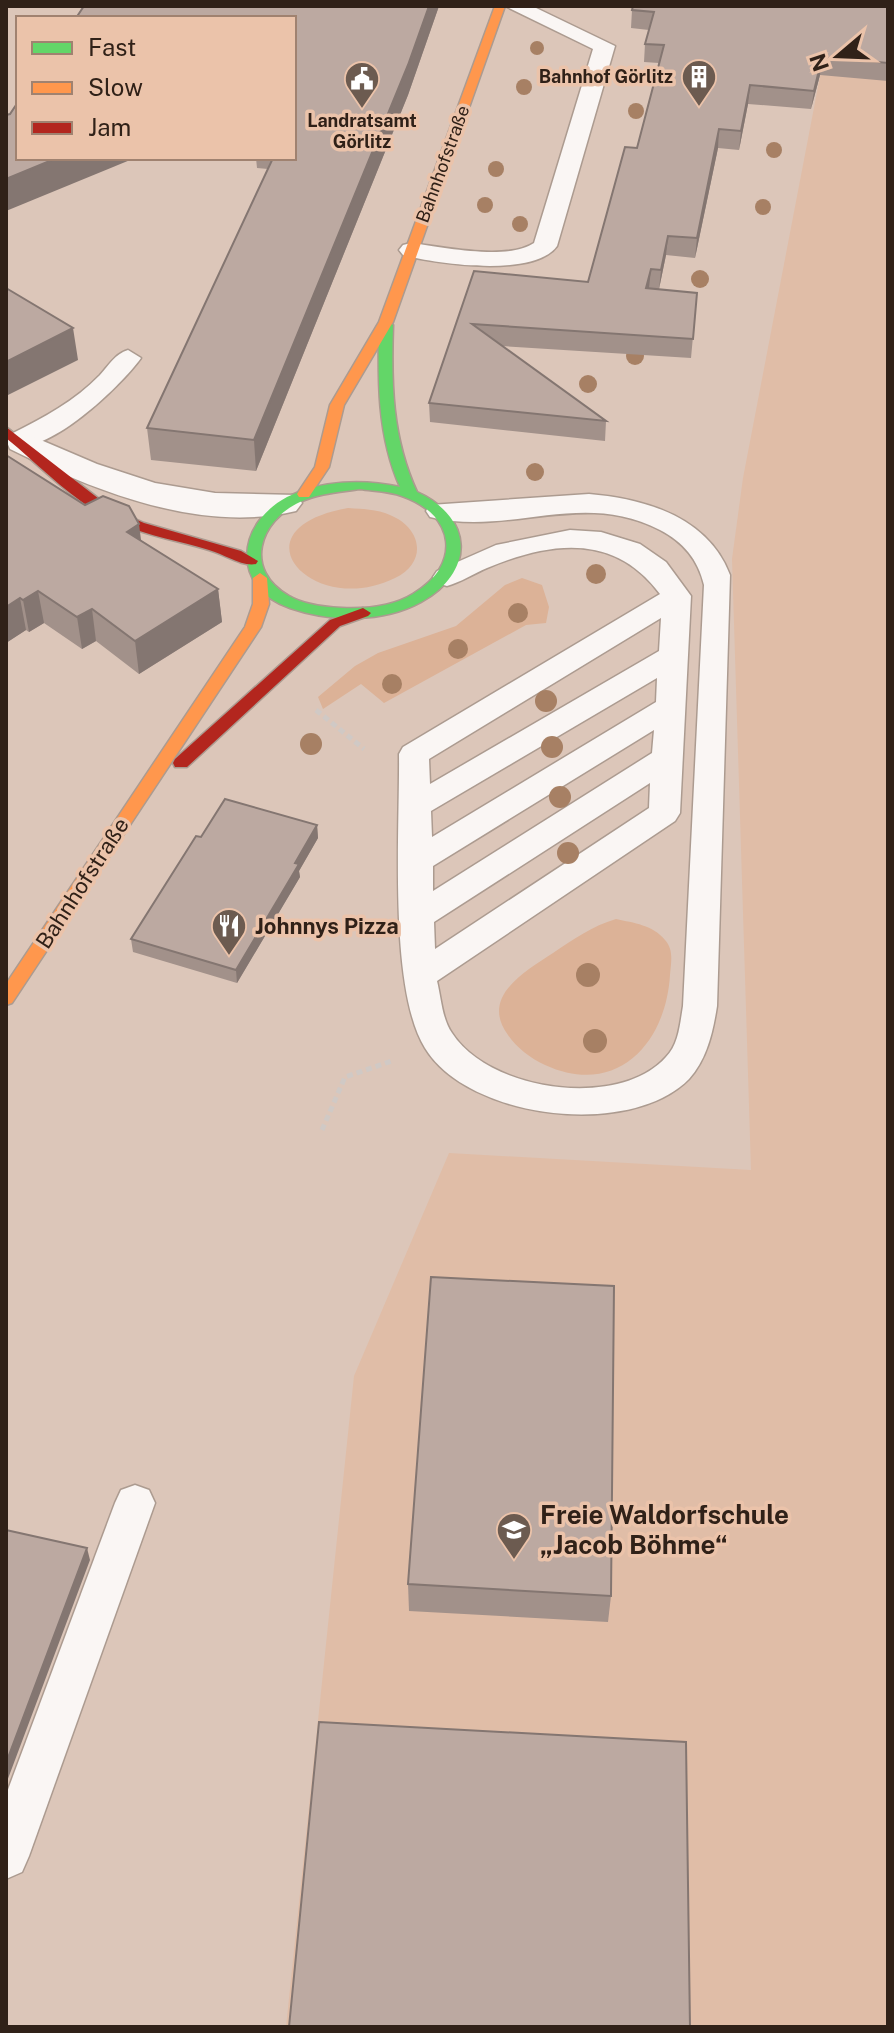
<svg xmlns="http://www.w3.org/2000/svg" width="894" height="2033" viewBox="0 0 894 2033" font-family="'Public Sans',sans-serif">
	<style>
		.built { fill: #e0bda7 }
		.green { fill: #dcb297 }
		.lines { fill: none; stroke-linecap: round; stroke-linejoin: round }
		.lane-casing { stroke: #ac9b90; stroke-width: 3 }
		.street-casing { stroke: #ac9b90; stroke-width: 3 }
		.fast-casing { stroke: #ac9b90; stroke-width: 3 }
		.slow-casing { stroke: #ac9b90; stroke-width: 3 }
		.jam-casing { stroke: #ac9b90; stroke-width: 3 }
		.path { stroke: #d0c9c5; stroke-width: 5; stroke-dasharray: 6 4; stroke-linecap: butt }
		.lane { fill: #faf6f4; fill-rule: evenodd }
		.street { fill: #faf6f4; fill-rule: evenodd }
		.fast { fill: #63d668; fill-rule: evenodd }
		.slow { fill: #ff974d; fill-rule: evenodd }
		.jam { fill: #b3261e; fill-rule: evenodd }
		.tree { fill: #a78064 }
		.wall { fill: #a2918a }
		.shaded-wall { fill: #847671 }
		.building { fill: #bca9a1; stroke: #847671; stroke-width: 2 }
		.labels { text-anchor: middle; stroke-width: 7; stroke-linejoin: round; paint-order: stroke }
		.far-poi-label { font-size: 18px; font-weight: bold; fill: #302118; stroke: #ebc3aa; text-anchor: end }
		.far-street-label { font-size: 18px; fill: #302118; stroke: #ebc3aa }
		.street-label { font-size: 22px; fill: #302118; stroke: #ebc3aa }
		.poi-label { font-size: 22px; font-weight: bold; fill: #302118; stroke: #ebc3aa; text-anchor: start }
		.near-poi-label { font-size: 26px; font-weight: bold; fill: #302118; stroke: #ebc3aa; text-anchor: start }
	</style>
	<rect width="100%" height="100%" fill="#dcc6b9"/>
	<path class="built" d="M888,6V2027H286L354,1376L449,1153L751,1170L732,559L743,478L826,45Z"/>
	<g class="green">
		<path d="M348,508C362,509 377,509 390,515C422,528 428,562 395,578C313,619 230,529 348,508Z"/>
		<path d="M522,578L542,585L549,607L546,623L526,625L384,703L361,684L323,709L318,697L355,666L378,653L456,626L505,585Z"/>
		<path d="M616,919C634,923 653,925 665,940C674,950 671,962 670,975C666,1043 617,1098 545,1065C530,1058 517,1048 508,1035C480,997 524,972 553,953C574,939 592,926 616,919Z"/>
	</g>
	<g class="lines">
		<defs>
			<g id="lane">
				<path d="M505,6H532L615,46L557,246C534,278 437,264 403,255L399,250L403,245L411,243C443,247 507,261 534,243L593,49Z"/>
				<path d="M128,350L141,358C120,387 49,455 11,446L7,440L11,434C43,418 75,401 100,375C109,365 115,354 128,350Z"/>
				<path d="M589,494C646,499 708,517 730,575L717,1006C713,1032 707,1059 689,1079C630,1139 468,1119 425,1048C388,988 400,827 399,754L403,747L660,594C615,533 551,541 487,568C473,574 461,582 447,586L437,583L433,577L437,571L496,545L570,530L601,532L640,544L666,562L691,596L680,813L675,821L437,981C441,997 442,1019 452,1033C489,1091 619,1110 666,1057C679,1044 680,1023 683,1006L704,585C698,559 683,542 660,530C581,489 509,537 430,517L426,511L430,505ZM661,618L659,651L430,784L429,759ZM657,678L656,702L432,837L431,811ZM654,730L652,753L433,891V866ZM650,783L649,808L435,949L434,922Z"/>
				<path d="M135,1485L149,1490L155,1503L29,1856L22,1872L6,1879V1795L115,1503L121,1490Z"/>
			</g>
			<path id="street" d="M22,432L97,464L155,483L215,493L296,495L302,503L296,511C201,534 94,491 10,449L6,440L10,435Z"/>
			<path id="fast" d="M386,321L393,325C391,383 392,438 417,492C473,517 476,572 421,602C383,623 330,622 290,608C231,588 236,524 287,497C321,480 364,479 400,487C377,435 378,380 379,325ZM360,489C374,491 389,491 402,496C456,515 462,565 413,594C392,607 365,609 342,608C324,607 304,605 289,596C243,570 259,521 300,502C319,493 340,492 360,489Z"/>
			<g id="slow">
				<path d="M495,6H505L393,322L344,405L329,467L309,497H299L297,494L315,467L330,405L379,322Z"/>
				<path d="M260,573L267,578L269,604L261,627L12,1003L6,1005V984L245,627L253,604V578Z"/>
			</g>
			<g id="jam">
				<path d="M6,427L112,509L144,523L241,551L258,561L256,564C242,567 224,554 209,550C180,541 149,536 120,524C76,505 43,468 6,438Z"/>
				<path d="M363,608L371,613L368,616L340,626L187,767H175L173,763L175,759L330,620Z"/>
			</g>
		</defs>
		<use href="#lane" class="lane-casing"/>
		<use href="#street" class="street-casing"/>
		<use href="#fast" class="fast-casing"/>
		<use href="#slow" class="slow-casing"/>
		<use href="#jam" class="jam-casing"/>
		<g class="path">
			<path d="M316,710L364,749"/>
			<path d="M322,1130L345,1077L392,1061"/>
		</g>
		<use href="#lane" class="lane"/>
		<use href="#street" class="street"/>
		<use href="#fast" class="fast"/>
		<use href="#slow" class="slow"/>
		<use href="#jam" class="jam"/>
	</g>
	<g class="tree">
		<circle cx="537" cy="48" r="7"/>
		<circle cx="524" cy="87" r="8"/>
		<circle cx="636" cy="111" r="8"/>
		<circle cx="774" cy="150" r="8"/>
		<circle cx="496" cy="169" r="8"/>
		<circle cx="485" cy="205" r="8"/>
		<circle cx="763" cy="207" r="8"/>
		<circle cx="520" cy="224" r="8"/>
		<circle cx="700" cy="279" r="9"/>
		<circle cx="635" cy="356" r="9"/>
		<circle cx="588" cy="384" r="9"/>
		<circle cx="535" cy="472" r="9"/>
		<circle cx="596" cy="574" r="10"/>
		<circle cx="518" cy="613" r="10"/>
		<circle cx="458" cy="649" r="10"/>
		<circle cx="392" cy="684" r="10"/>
		<circle cx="546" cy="701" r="11"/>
		<circle cx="311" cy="744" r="11"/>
		<circle cx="552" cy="747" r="11"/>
		<circle cx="560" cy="797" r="11"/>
		<circle cx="568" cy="853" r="11"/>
		<circle cx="588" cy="975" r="12"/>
		<circle cx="595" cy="1041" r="12"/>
	</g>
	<g class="wall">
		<path d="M84,6H439L408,95L256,471L151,460L147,428L268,169L257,168L256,158H294V18Z"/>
		<path d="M888,6V81L820,75L811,109L748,104L739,150L718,148L695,258L666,255L659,289L697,293L691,358L502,346L606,421L605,441L430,422L429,403L474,271L588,282L637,148L659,63L644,62L645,44L649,30L631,28L632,10Z"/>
		<path d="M6,455L218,589L222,622L139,674L96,641L82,649L44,623L29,632L26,630L6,643Z"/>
		<path d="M317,825L318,838L299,871L300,877L237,983L133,952L131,939L201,837Z"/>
		<path d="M408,1584L611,1596L608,1622L409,1611Z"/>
	</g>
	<g class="shaded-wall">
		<path d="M429,6H439L408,95L256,471L254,440Z"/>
		<path d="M822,57L820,75L811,109L814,91Z"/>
		<path d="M750,85L748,104L739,150L741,131Z"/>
		<path d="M719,129L718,148L695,258L697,238Z"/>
		<path d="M57,158H135L6,211V179Z"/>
		<path d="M668,236L666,255L659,289L661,270Z"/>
		<path d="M651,269L649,288H646Z"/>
		<path d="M73,328L78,360L6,396V362Z"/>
		<path d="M139,524L143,556L127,532Z"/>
		<path d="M218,589L222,622L139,674L135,641Z"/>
		<path d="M38,591L44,623L29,632L23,600Z"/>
		<path d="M20,598L26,630L6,643V607Z"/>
		<path d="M92,609L96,641L82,649L77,617Z"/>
		<path d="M317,825L318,838L299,871L300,877L237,983L236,970Z"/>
		<path d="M87,1548L90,1560L6,1784V1763Z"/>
	</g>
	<g class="building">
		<path d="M84,6H429L408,65L254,440L147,428L273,158H294V18H76Z"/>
		<path d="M633,6H888V63L822,57L814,91L750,85L741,131L719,129L697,238L668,236L661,270L651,269L646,288L697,293L693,339L472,324L606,421L429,403L474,271L588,282L625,147L637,148L664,45L645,44L654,12L632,10Z"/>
		<path d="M18,102V158H57L6,179V115L10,114Z"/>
		<path d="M6,288L73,328L6,362Z"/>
		<path d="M6,455L85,505L103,496L129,506L139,524L127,532L218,589L135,641L92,609L77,617L38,591L23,600L20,598L6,607Z"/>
		<path d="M225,799L317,825L295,863L299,864L236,970L131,939L196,836L201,837Z"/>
		<path d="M431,1277L614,1286L611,1596L408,1584Z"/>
		<path d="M6,1530L87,1548L6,1763Z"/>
		<path d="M319,1722L686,1742L690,2027H289Z"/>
	</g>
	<defs>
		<symbol id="building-pin" viewBox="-11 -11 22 30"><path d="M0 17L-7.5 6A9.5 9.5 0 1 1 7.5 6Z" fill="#6c5b50" stroke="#ebc3aa"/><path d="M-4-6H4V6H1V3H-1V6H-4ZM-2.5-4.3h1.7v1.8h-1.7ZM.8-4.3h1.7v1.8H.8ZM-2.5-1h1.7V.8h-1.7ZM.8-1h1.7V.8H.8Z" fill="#fff"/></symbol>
		<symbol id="civic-pin" viewBox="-11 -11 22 30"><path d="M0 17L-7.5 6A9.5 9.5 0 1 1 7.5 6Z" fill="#6c5b50" stroke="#ebc3aa"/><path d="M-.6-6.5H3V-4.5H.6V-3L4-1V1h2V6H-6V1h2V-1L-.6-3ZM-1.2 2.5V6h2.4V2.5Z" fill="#fff"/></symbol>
		<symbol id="restaurant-pin" viewBox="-11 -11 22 30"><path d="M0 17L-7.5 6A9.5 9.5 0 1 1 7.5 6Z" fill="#6c5b50" stroke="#ebc3aa"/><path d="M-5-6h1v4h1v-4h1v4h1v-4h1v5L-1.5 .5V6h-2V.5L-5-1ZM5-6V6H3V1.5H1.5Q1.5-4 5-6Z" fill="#fff"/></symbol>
		<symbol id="school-pin" viewBox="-11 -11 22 30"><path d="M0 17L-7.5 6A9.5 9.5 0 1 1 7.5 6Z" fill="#6c5b50" stroke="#ebc3aa"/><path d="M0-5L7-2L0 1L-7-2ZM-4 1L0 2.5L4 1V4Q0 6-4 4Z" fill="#fff"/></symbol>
	</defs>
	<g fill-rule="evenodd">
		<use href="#building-pin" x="679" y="57" width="40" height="54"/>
		<use href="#civic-pin" x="342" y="59" width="40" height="54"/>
		<use href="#restaurant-pin" x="209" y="906" width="40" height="54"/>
		<use href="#school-pin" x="494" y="1510" width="40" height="54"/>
	</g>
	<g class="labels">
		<g class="far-poi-label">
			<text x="673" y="83">Bahnhof Görlitz</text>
			<text x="362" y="127" text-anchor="middle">Landratsamt<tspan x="362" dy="21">Görlitz</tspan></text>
		</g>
		<g class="far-street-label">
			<text transform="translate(443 164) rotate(-70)" y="6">Bahnhofstraße</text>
		</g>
		<g class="street-label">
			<text transform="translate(82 883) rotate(-57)" y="8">Bahnhofstraße</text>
		</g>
		<g class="poi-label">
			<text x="255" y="934">Johnnys Pizza</text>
		</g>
		<g class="near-poi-label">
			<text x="540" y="1524">Freie Waldorfschule<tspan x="540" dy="30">„Jacob Böhme“</tspan></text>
		</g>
	</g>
	<rect width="894" height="2033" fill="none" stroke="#302118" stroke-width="16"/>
	<rect x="16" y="16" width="280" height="144" fill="#ebc3aa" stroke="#a08270" stroke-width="2"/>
	<rect x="32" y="42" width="40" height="12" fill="#63d668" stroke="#a08270" stroke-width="2"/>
	<text x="88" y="56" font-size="24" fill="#302118">Fast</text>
	<rect x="32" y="82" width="40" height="12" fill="#ff974d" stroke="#a08270" stroke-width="2"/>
	<text x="88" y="96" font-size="24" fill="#302118">Slow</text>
	<rect x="32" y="122" width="40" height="12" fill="#b3261e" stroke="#a08270" stroke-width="2"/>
	<text x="88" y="136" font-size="24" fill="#302118">Jam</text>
	<g transform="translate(838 56) rotate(251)" stroke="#ebc3aa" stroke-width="6" paint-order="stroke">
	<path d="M0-6L14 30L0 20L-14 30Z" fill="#302118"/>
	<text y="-12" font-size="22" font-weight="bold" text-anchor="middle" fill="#302118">N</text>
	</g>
</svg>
